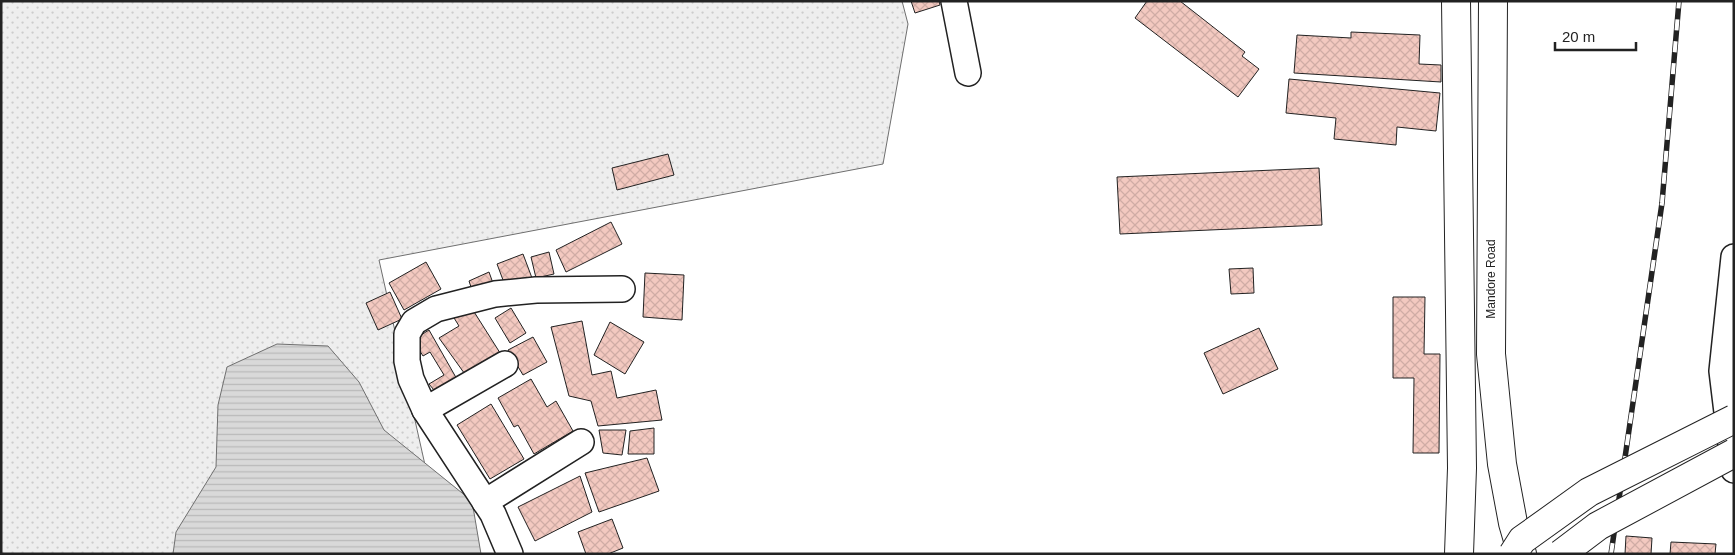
<svg xmlns="http://www.w3.org/2000/svg" width="1735" height="555" viewBox="0 0 1735 555" font-family="Arial,sans-serif">
	<style>
		.grass { fill: url(#grass-dots); stroke: #6f6f6f }
		.water { fill: url(#water-rules); stroke: #6f6f6f }
		.building { fill: url(#building-cross-hatch); stroke: #222 }
		.lines { fill: none; stroke-linecap: round; stroke-linejoin: round }
		.street-casing { stroke: #222; stroke-width: 28 }
		.highway-casing { stroke: #222; stroke-width: 30 }
		.street { stroke: #fff; stroke-width: 25 }
		.highway { stroke: #fff; stroke-width: 28 }
		.rail-casing { stroke: #222; stroke-width: 5.5 }
		.rail { stroke: #fff; stroke-width: 4; stroke-dasharray: 11; stroke-linecap: butt }
		.primary-bridge-casing { stroke: #222; stroke-width: 30; stroke-linecap: butt }
		.primary-bridge { stroke: #fff; stroke-width: 28 }
		.labels { text-anchor: middle; stroke-width: 4; stroke-linejoin: round; paint-order: stroke }
		.street-label { font-size: 12px; fill: #222; stroke: #fff }
	</style>
	<defs>
		<pattern id="grass-dots" width="8" height="8" patternUnits="userSpaceOnUse" patternTransform="scale(1.25)"><rect width="8" height="8" fill="#eee"/><path d="M2 2h.1M6 6h.1" fill="none" stroke="#ccc" stroke-width="1.8" stroke-linecap="round"/></pattern>
		<pattern id="water-rules" width="6" height="5" patternUnits="userSpaceOnUse" patternTransform="scale(1.25)"><rect width="6" height="5" fill="#d9d9d9"/><path d="M0 2.5h6" fill="none" stroke="#bababa"/></pattern>
		<pattern id="building-cross-hatch" width="8" height="8" patternUnits="userSpaceOnUse" patternTransform="scale(1.25)"><rect width="8" height="8" fill="#f3c9c0"/><path d="M0 0l8 8M0 8l8-8" fill="none" stroke="#d0aca5"/></pattern>
	</defs>
	<rect width="100%" height="100%" fill="#fff"/>
	<path class="grass" d="M1,1H902L908,24L883,164L379,260L445,554H1Z"/>
	<path class="water" d="M277,344L328,346L359,382L384,430L472,501L481,554H173L176,532L216,467L218,405L227,367Z"/>
	<g class="building">
		<path d="M911,1H939L940,5L915,13Z"/>
		<path d="M1147,1H1180L1245,52L1242,56L1259,69L1238,97L1135,18Z"/>
		<path d="M1351,32L1420,35L1419,64L1441,65V82L1294,73L1297,35L1351,38Z"/>
		<path d="M1289,79L1440,93L1436,131L1397,127L1396,145L1334,139L1336,118L1286,113Z"/>
		<path d="M668,154L674,175L617,190L612,168Z"/>
		<path d="M1319,168L1322,225L1120,234L1117,177Z"/>
		<path d="M611,222L622,244L566,272L556,250Z"/>
		<path d="M549,252L554,274L536,278L531,257Z"/>
		<path d="M523,254L532,278L506,288L497,264Z"/>
		<path d="M426,262L441,289L404,310L389,283Z"/>
		<path d="M1253,268L1254,293L1231,294L1229,269Z"/>
		<path d="M489,272L494,286L473,293L469,281Z"/>
		<path d="M645,273L684,275L682,320L643,317Z"/>
		<path d="M390,292L402,319L378,330L366,303Z"/>
		<path d="M1393,297H1425L1424,354H1440L1439,453H1413L1414,378H1393Z"/>
		<path d="M471,307L502,356L467,377L439,338L459,326L451,313Z"/>
		<path d="M511,308L526,333L510,343L495,318Z"/>
		<path d="M582,321L592,375L611,371L617,398L656,390L662,420L598,426L591,401L569,396L551,327Z"/>
		<path d="M610,322L644,342L625,374L594,355Z"/>
		<path d="M1259,328L1278,369L1223,394L1204,353Z"/>
		<path d="M429,330L458,381L438,395L429,384L444,375L430,352L423,356L413,340Z"/>
		<path d="M533,337L547,362L523,375L508,350Z"/>
		<path d="M531,379L547,407L556,401L573,431L534,454L518,425L514,427L498,398Z"/>
		<path d="M491,404L524,459L490,479L457,425Z"/>
		<path d="M654,428V454H628L630,431Z"/>
		<path d="M599,430H626L622,455L603,453Z"/>
		<path d="M647,458L659,491L599,512L585,473Z"/>
		<path d="M580,476L592,512L535,541L518,507Z"/>
		<path d="M612,519L623,548L608,554H586L578,532Z"/>
		<path d="M1626,536L1652,538L1651,554H1625Z"/>
		<path d="M1671,542L1716,544L1715,554H1670Z"/>
	</g>
	<g class="lines">
		<defs>
			<g id="street">
				<path d="M954,1L968,73"/>
				<path d="M1734,257L1722,371L1734,470"/>
				<path d="M425,410L505,364"/>
				<path d="M485,502L581,442"/>
				<path d="M510,554L493,514L425,410L411,379L407,361V334L414,322L436,309L495,294L536,290L622,289"/>
			</g>
			<g id="highway">
				<path d="M1456,1L1462,468L1459,554"/>
				<path d="M1493,1L1491,354L1502,464L1513,523L1522,554"/>
			</g>
		</defs>
		<use href="#street" class="street-casing"/>
		<use href="#highway" class="highway-casing"/>
		<use href="#street" class="street"/>
		<use href="#highway" class="highway"/>
		<defs>
			<path id="rail" d="M1611,554L1662,203L1679,1"/>
		</defs>
		<use href="#rail" class="rail-casing"/>
		<use href="#rail" class="rail"/>
		<defs>
			<g id="primary-bridge">
				<path d="M1513,554L1522,540L1589,492L1734,419"/>
				<path d="M1561,554L1598,526L1734,453"/>
			</g>
		</defs>
		<use href="#primary-bridge" class="primary-bridge-casing"/>
		<use href="#primary-bridge" class="primary-bridge"/>
	</g>
	<g class="labels">
		<g class="street-label">
			<text transform="translate(1491 279) rotate(-90)" y="4">Mandore Road</text>
		</g>
	</g>
	<rect width="1735" height="555" fill="none" stroke="#222222" stroke-width="5"/>
	<path d="M1555 42v8h81v-8" fill="none" stroke="#222222" stroke-width="2.5"/>
	<text x="1562" y="42" font-size="15" fill="#222222" stroke="#ffffff" stroke-width="4" paint-order="stroke">20 m</text>
</svg>
